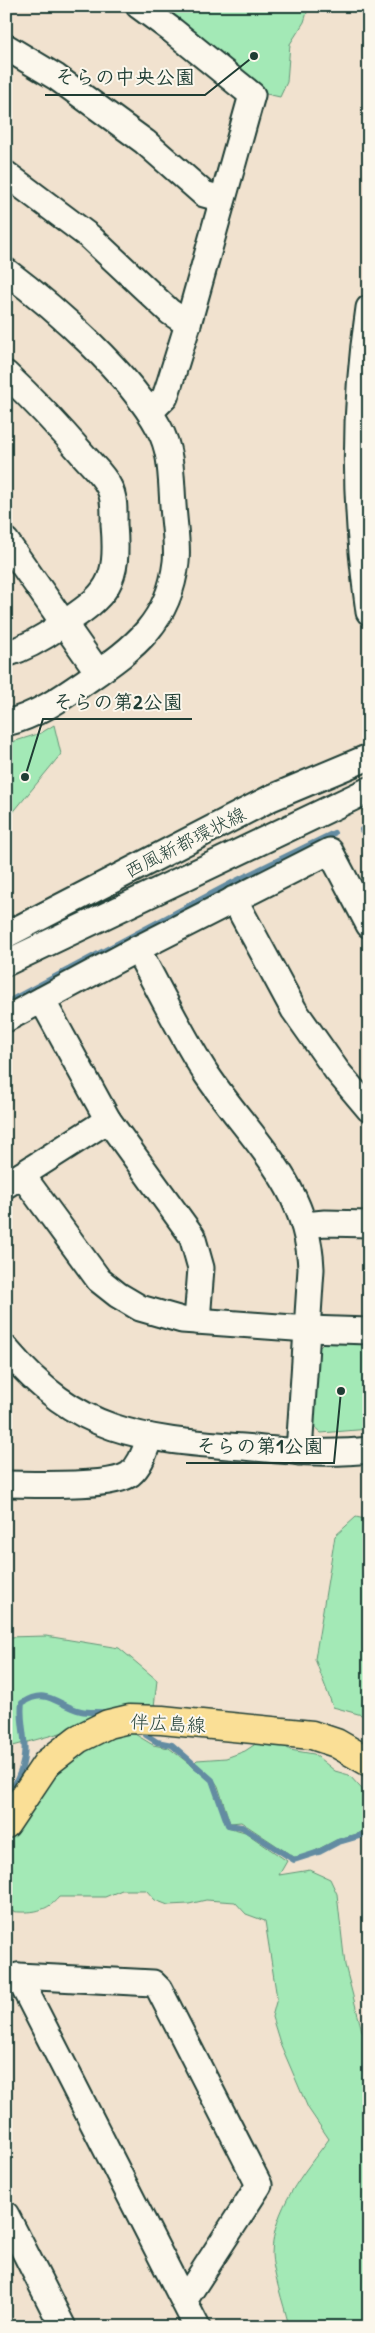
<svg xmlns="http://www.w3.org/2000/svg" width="375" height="2333" viewBox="0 0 375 2333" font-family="'Patrick Hand','Klee One',sans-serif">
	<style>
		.green { fill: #a3e9b6; stroke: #619375 }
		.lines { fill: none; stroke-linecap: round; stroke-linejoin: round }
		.stream { stroke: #638ca2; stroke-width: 6 }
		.minor-casing { stroke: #1f3d34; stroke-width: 29 }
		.major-casing { stroke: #1f3d34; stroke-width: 31 }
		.minor { stroke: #fbf7ec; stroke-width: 25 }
		.major { stroke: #fadf96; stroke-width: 28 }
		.labels { text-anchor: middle; stroke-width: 4; stroke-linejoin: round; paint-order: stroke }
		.street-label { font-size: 19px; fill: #1f3d34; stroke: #fbf7ec }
		.leader { fill: none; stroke: #1f3d34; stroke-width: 2 }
		.callout-dot { fill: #1f3d34; stroke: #fbf7ec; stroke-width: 2 }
		.callout-label { font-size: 20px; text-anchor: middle; font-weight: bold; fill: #1f3d34; stroke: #fbf7ec; stroke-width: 4; stroke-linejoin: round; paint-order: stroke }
	</style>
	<rect width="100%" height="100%" fill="#f1e2cf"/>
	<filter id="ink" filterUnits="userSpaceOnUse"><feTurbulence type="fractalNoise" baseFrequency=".02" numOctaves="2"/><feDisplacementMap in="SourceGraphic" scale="10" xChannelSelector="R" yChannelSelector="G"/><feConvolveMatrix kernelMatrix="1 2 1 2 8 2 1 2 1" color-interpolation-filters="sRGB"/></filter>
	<g filter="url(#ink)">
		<g class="green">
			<path d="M152,6H309L304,22L290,44L287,82L280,97L262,93Z"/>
			<path d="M54,725L61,754L6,821V744L41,733Z"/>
			<path d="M328,1339L369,1340V1429L321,1433L311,1424L316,1351Z"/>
			<path d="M356,1517L369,1520V1717L333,1707L315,1659L335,1536Z"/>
			<path d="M46,1636L119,1648L157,1680L154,1707L6,1748V1637Z"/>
			<path d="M123,1727L153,1745L169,1748L210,1780L227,1827L245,1832L287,1861L279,1875L310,1870L330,1879L337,1894L345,1965L362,2031L369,2040V2327H290L288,2322C284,2306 272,2269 272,2254C273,2208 303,2174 329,2139L308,2108L280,2043L272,2017L277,1998L265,1921L246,1914L235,1902L206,1900L189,1904L168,1905L155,1900L146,1890H122L105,1897H59C45,1914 27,1913 6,1911V1841L63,1762Z"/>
			<path d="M260,1741L282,1744L290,1750L314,1754L335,1771L349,1775L369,1797V1830L336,1840L307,1855L294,1857L241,1822L230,1823L218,1786L213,1778L195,1762L197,1760L226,1758L245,1751Z"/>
		</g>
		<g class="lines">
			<g class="stream">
				<path d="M362,830L369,829"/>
				<path d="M6,1003L234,882L334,833"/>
				<path d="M146,1735L157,1742L172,1745L212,1780L228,1825L242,1827L294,1860L319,1852L338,1842L369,1833"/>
				<path d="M6,1799C19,1779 27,1762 24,1739C23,1726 20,1715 22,1703C48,1686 57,1706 81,1711C90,1713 100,1711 109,1713"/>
			</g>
			<defs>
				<g id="minor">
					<path d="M139,6L173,31L252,95L188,324L170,382L165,397L150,412"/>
					<path d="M6,47L56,77L145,142L204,194L222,199"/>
					<path d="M6,174L90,237L170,312L188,324"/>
					<path d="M6,271C55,308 130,374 159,428C172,451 171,479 173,505C174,524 178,544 176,562C169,622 135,647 89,679C63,697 38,715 6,723"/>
					<path d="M369,308C353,414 354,505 369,612"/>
					<path d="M6,374C35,401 60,428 85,457C93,466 104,476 109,487C115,498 114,512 114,524C119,584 108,594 60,626C43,638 26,648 6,654"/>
					<path d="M6,541L98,672"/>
					<path d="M234,899L294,1010L337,1071L369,1109"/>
					<path d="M6,935L271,798L369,757"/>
					<path d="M137,949C160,991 181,1035 207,1075C251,1140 308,1185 311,1269L299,1452"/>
					<path d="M6,963L369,790"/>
					<path d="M42,1000L108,1120"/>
					<path d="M6,1019L137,949L330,851L369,925"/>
					<path d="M22,1175L99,1280L118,1295L140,1308L182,1320L308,1329L369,1331"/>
					<path d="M6,1185L108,1120L192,1236L201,1268L197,1321"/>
					<path d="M305,1225L325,1223L369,1224"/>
					<path d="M6,1349C78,1434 139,1439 243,1447C285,1451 327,1455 369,1450"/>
					<path d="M6,1484C32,1484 111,1488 130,1474C141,1465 145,1450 150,1437"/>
					<path d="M18,1976L197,2327"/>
					<path d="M6,1983L18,1976L153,1983L159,1989L259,2185L184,2301"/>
					<path d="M6,2215L63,2327"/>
				</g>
				<path id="major" d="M6,1824L47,1763L78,1739L108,1724L129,1719L162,1720L312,1735L336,1743L369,1762"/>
			</defs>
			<use href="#minor" class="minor-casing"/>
			<use href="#major" class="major-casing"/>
			<use href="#minor" class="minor"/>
			<use href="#major" class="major"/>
		</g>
	</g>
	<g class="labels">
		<g class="street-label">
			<text transform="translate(185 842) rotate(-27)" y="7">西風新都環状線</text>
			<text transform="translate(168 1723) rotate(3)" y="7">伴広島線</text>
		</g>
	</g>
	<path class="leader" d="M254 56L205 95H45M25 777L43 719H192M341 1391L334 1463H186"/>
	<g class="callout-dot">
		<circle cx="254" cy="56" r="5"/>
		<circle cx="25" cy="777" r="5"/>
		<circle cx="341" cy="1391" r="5"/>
	</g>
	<g class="callout-label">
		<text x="125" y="84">そらの中央公園</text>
		<text x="118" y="709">そらの第2公園</text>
		<text x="260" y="1453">そらの第1公園</text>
	</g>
	<rect width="375" height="2333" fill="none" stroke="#fbf7ec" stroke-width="25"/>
	<rect x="12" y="12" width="350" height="2308" fill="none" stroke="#1f3d34" stroke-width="2" filter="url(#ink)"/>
</svg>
